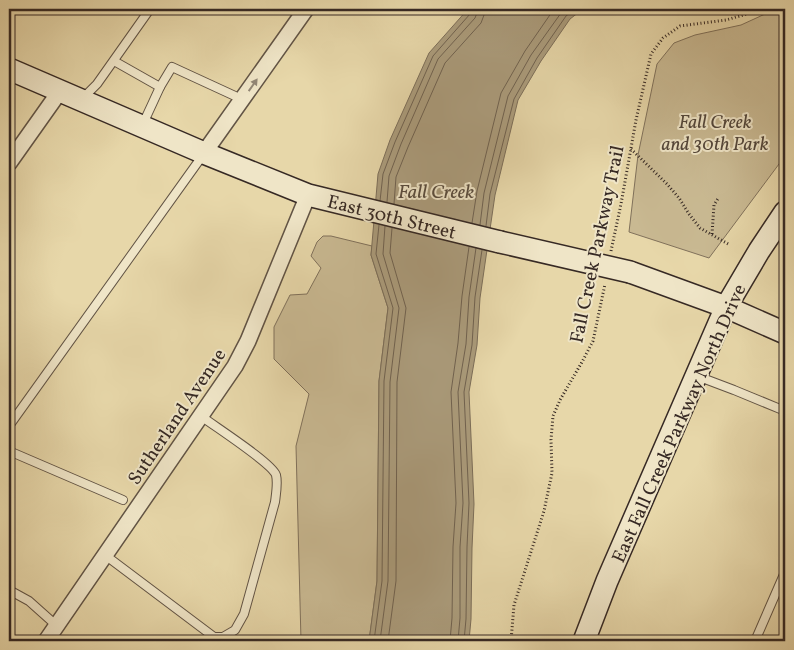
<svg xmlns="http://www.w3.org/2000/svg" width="794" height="650" viewBox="0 0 794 650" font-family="Vollkorn,serif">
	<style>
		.green { fill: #c9b992; stroke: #80715b }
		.water { fill: #ab9c7c; stroke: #7c6e59 }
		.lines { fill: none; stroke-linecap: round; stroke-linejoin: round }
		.shore { stroke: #706250; stroke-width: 1 }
		.lane-casing { stroke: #625445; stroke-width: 10 }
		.street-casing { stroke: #625445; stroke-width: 18 }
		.secondary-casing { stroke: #362924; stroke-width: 24 }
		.path { stroke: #362924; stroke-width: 3; stroke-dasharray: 1 2.5; stroke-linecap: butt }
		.lane { stroke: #efe5c7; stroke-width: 8 }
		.street { stroke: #efe5c7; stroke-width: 15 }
		.secondary { stroke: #efe5c7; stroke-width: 21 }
		.secondary-bridge-casing { stroke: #362924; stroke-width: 24; stroke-linecap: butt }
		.secondary-bridge { stroke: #efe5c7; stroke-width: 21 }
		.oneway { fill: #928776 }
		.labels { text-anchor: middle; stroke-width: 4; stroke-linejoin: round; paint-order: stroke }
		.park-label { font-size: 19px; font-style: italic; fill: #53463a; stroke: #efe5c7 }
		.street-label { font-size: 19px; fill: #362924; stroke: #efe5c7 }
		.water-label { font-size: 20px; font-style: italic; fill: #594c3e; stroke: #efe5c7 }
	</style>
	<rect width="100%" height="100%" fill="#e7d7a9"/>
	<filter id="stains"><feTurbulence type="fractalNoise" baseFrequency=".004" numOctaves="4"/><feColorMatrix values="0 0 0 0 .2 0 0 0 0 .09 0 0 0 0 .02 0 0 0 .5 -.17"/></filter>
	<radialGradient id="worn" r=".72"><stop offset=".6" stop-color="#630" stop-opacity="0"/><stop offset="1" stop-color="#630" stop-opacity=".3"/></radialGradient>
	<g class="green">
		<path d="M776,9H785V156L709,258L629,232L638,155L657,64L674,43L695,35L741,25Z"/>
		<path d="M323,236H331L372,246L371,255L388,308L379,381L377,581L369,641H301L296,446L309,394L274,359V327L290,295L307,294L321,268L311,256L317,242Z"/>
	</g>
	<path class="water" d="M468,9H583L570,19L541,61L518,100L495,195L480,298L477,345L469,392L474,504L472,548L471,619L469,641H369L377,581L379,381L388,308L371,255L378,174L390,140L429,53Z"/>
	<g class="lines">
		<g class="shore">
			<path d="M380,201L383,174L395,142L433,56L470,14L471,9"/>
			<path d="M387,202L389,176L401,144L438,59L475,18L477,13L478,9"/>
			<path d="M394,204L396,177L408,147L445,63L481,23L484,15L485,9"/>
			<path d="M472,223L477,191L501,93L525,51L554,9"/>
			<path d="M480,225L484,193L508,96L531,55L561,13L565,9"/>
			<path d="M486,226L490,194L514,99L537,58L566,16L575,9"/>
			<path d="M374,641L382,581L384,381L393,308L376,254L379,225"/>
			<path d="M380,641L388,581L390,382L399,308L383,254L385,226"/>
			<path d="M388,641L396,581L397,382L406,308L390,253L392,228"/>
			<path d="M450,641L452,618L453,547L456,503L451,392L458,343L462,296L469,247"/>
			<path d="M458,641L460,618V547L463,503L458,392L466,344L469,297L476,248"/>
			<path d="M464,641L466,619L467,547L469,503L464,392L472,345L475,297L482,250"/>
		</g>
		<defs>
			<g id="lane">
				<path d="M114,61L160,87L172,67L235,96L241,102"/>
				<path d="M82,99L97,84L150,9"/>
				<path d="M142,126L160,87"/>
				<path d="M697,376L734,390L785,411"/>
				<path d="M201,416C214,426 272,463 276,475C278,483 276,494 275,502L244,614L235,630L223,637L219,641"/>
				<path d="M9,426L203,155"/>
				<path d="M9,451L123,500"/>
				<path d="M105,555L214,637H223"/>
				<path d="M9,590L29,601L57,626"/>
				<path d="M755,641L785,572"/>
			</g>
			<g id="street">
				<path d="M204,153L306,9"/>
				<path d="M9,163L60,91"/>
				<path d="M46,641L235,366L248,341L308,195"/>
			</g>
			<g id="secondary">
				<path d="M9,69L204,153L308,195L500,242"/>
				<path d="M630,272L726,307L785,333"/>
				<path d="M584,641L607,581L726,307L759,251L785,212"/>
			</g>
		</defs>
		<use href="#lane" class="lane-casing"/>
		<use href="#street" class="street-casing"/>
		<use href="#secondary" class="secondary-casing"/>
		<g class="path">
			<path d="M631,149L667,184L679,198L689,214L700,228L730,245"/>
			<path d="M712,234L714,205L719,197"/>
			<path d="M611,251L621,204L636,120L651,54L663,38L680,26L726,20L757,11L761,9"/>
			<path d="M511,641L514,605L544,511L552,473L551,440L553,416L560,400L582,362L593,341L605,284"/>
		</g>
		<use href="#lane" class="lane"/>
		<use href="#street" class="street"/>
		<use href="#secondary" class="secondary"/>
		<defs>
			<path id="secondary-bridge" d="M500,242L630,272"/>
		</defs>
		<use href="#secondary-bridge" class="secondary-bridge-casing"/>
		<use href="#secondary-bridge" class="secondary-bridge"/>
	</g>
	<defs><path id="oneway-solid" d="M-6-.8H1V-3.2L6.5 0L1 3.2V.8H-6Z" transform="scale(1.25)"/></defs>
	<use class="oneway" href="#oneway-solid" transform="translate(253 85) rotate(-55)"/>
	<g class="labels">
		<g class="park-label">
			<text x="715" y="128">Fall Creek<tspan x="715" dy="22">and 30th Park</tspan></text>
		</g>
		<g class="street-label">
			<text transform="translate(392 216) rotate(14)" y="7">East 30th Street</text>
			<text transform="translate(596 244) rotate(-78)" y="7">Fall Creek Parkway Trail</text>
			<text transform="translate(176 416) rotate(-56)" y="7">Sutherland Avenue</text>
			<text transform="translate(678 423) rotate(-66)" y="7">East Fall Creek Parkway North Drive</text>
		</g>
		<g class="water-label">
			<text x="436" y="198">Fall Creek</text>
		</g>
	</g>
	<rect width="794" height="650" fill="none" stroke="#e7d7a9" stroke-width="30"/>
	<rect x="10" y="10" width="774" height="630" fill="none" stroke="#362924" stroke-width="2.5"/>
	<rect x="15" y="15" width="764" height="620" fill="none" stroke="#362924"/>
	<rect width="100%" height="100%" filter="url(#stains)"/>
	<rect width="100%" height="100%" fill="url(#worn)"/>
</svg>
